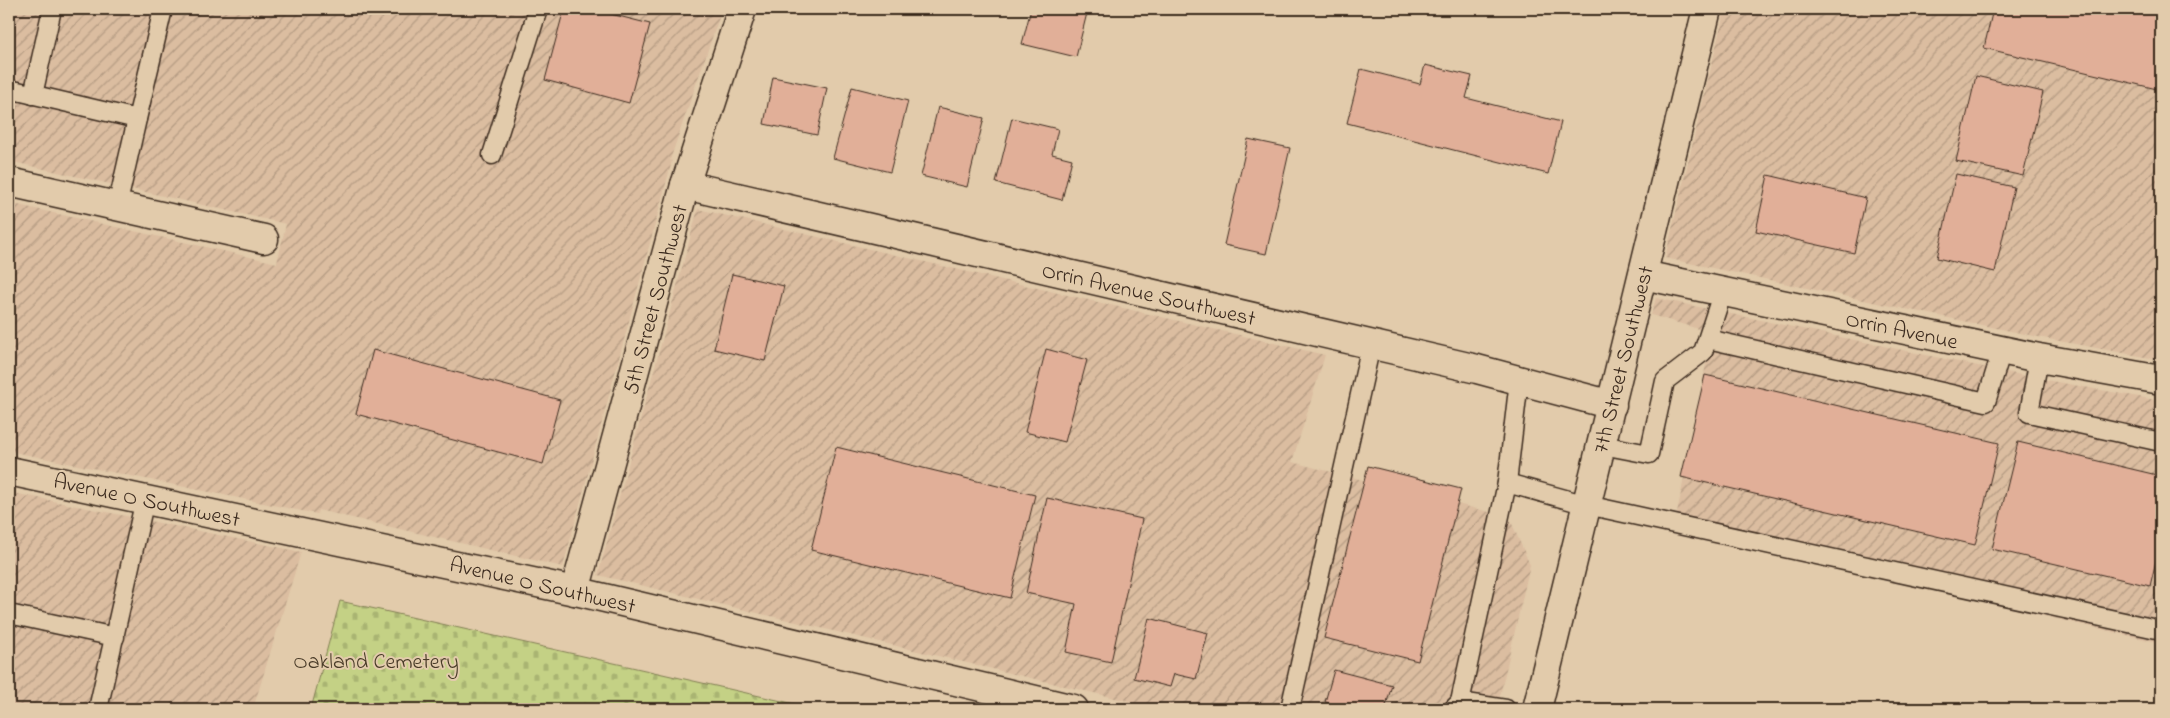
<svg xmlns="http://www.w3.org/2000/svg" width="2170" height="718" viewBox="0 0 2170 718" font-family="'Indie Flower',sans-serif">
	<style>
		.industrial { fill: url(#industrial-furrows) }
		.cemetery { fill: url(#cemetery-stones); stroke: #807e52 }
		.building { fill: #e1af98; stroke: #3b2a1e }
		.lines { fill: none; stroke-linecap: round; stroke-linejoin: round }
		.lane-casing { stroke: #3b2a1e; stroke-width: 21 }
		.street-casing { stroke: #3b2a1e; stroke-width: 31 }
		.secondary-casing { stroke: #3b2a1e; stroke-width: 31 }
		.lane { stroke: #e2cbab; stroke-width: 18 }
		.street { stroke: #e2cbab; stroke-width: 28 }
		.secondary { stroke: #e2cbab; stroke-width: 28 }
		.labels { text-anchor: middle; stroke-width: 4; stroke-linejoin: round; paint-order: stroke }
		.street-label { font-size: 22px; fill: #3b2a1e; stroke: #e2cbab }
		.park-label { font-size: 22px; fill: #493b28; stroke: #e2cbab }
	</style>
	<defs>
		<pattern id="industrial-furrows" width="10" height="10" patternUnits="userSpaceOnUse" patternTransform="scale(1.25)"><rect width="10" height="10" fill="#dbbda0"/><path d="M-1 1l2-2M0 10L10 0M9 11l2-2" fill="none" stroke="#b39a82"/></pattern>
		<pattern id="cemetery-stones" width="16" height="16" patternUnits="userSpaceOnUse" patternTransform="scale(1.25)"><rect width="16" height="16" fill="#c4d185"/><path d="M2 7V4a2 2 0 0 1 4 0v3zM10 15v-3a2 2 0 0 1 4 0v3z" fill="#a9b472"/></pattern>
	</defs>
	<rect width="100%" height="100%" fill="#e2cbab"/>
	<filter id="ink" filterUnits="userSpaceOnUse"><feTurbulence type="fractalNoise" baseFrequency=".02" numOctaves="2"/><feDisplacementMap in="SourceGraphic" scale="10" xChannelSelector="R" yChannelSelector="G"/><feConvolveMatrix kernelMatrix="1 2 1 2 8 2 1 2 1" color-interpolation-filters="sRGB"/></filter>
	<g filter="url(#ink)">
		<g class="industrial">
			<path d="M9,9H722L670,160L672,161L563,567L318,510L317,514L9,451V203L277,263L286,224L9,161Z"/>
			<path d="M1725,9H2161V360L2043,338L1665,258Z"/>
			<path d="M698,209L1325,355L1292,462L1509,517L1530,565L1497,709H1161L598,575Z"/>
			<path d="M1656,298L2035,378L2161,401V643L1674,529L1712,333L1651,315Z"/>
			<path d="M9,492L301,552L253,709H9Z"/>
		</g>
		<path class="cemetery" d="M340,601L817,709H311Z"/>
		<g class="building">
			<path d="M564,9H591L650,24L629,103L545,80Z"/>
			<path d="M1031,9H1088L1076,57L1022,44Z"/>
			<path d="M1993,9H2161V90L1984,48Z"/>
			<path d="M1425,65L1472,76L1466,98L1561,122L1548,174L1347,123L1361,69L1420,84Z"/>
			<path d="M1976,76L2043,92L2023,176L1956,161Z"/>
			<path d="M773,77L827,88L817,135L764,124Z"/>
			<path d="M852,87L908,101L890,172L833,158Z"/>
			<path d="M938,107L984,118L967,187L921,176Z"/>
			<path d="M1012,118L1058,129L1052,154L1072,159L1062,200L996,183Z"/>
			<path d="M1248,139L1290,148L1266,254L1224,245Z"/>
			<path d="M1956,174L2014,187L1995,272L1937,258Z"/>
			<path d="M1768,175L1866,198L1854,253L1756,231Z"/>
			<path d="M732,274L784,286L765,361L714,349Z"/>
			<path d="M1046,349L1087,360L1065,442L1025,432Z"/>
			<path d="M373,350L560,400L543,464L356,414Z"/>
			<path d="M1705,375L1999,443L1975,545L1681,477Z"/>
			<path d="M2018,442L2161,476V540L2150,586L1992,549Z"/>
			<path d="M836,447L1035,495L1010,598L811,550Z"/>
			<path d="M1368,466L1461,489L1418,661L1324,638Z"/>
			<path d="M1047,498L1142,519L1111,662L1066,652L1076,604L1026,593Z"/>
			<path d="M1149,618L1208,633L1196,679L1174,674L1170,687L1134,678Z"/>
			<path d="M1334,670L1392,685L1385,709H1354L1325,702Z"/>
			<path d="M1842,702L1870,709H1840Z"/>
		</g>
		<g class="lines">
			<defs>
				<g id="lane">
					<path d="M9,89L137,119L117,207"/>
					<path d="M33,95L52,9"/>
					<path d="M137,119L163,9"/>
					<path d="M492,155L538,9"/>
					<path d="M1708,339L1986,402L2002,350"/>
					<path d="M2039,358L2029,413L2161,442"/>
					<path d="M1602,445L1649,454L1665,381L1703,352L1723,291"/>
					<path d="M1507,483L1519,380"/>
					<path d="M9,614L115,637"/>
					<path d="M1460,702L1507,483L1587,505L2161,630"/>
					<path d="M98,709L145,499"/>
					<path d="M1290,709L1371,345"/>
					<path d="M1453,709L1460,702L1506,709"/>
				</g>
				<g id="street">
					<path d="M9,182L264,239"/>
					<path d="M685,185L1477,369L1612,405"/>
					<path d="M1643,275L2039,358L2161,380"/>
					<path d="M575,591L685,185L742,9"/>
				</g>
				<g id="secondary">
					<path d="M9,471L575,591L1074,709"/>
					<path d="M1537,709L1707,9"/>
				</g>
			</defs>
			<use href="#lane" class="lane-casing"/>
			<use href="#street" class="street-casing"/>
			<use href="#secondary" class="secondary-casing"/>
			<use href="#lane" class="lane"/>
			<use href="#street" class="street"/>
			<use href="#secondary" class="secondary"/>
		</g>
	</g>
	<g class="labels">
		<g class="street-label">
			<text transform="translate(1149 293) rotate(13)" y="8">Orrin Avenue Southwest</text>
			<text transform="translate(654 299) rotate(-75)" y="8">5th Street Southwest</text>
			<text transform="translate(1902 329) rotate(12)" y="8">Orrin Avenue</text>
			<text transform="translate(1622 359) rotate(-76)" y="8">7th Street Southwest</text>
			<text transform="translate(147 499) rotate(12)" y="8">Avenue O Southwest</text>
			<text transform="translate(543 584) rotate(13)" y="8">Avenue O Southwest</text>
		</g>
		<g class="park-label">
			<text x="376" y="668">Oakland Cemetery</text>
		</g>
	</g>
	<rect width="2170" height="718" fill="none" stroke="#e2cbab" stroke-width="30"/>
	<rect x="15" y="15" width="2140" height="688" fill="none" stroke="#3b2a1e" stroke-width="2" filter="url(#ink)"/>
</svg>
